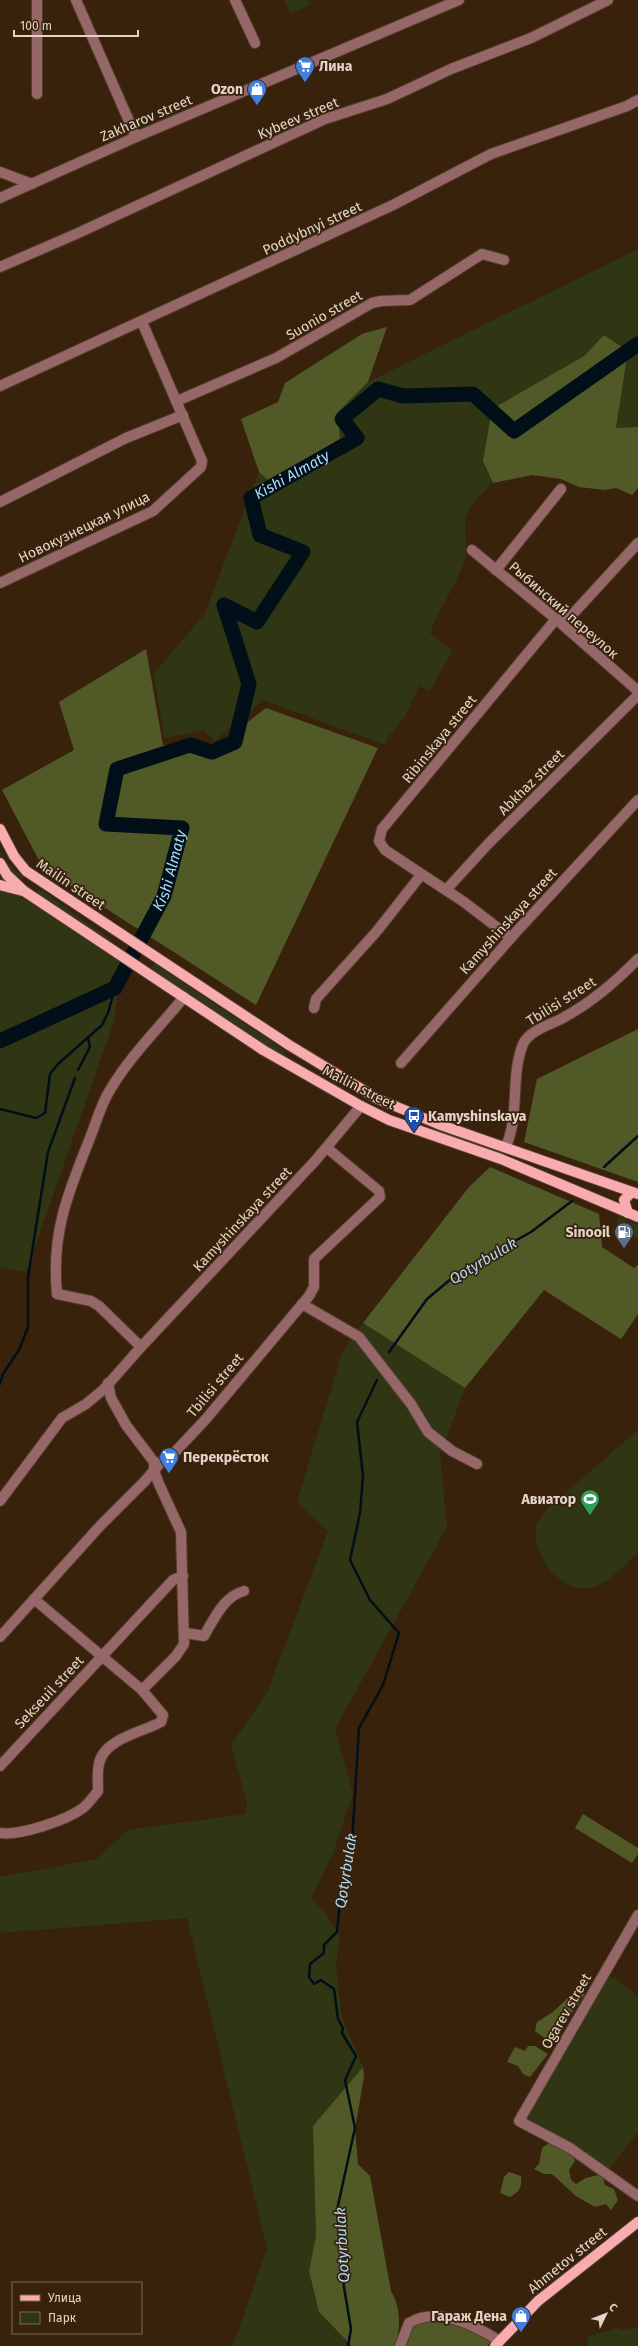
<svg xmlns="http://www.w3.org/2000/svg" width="638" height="2346" viewBox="0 0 638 2346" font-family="'Fira Sans',sans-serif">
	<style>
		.green { fill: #303613 }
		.forest { fill: #515a27 }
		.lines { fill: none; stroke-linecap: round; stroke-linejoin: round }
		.stream { stroke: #010f18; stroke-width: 2.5 }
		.river { stroke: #010f18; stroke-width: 15 }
		.minor-casing { stroke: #533e2a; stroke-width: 12 }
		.major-casing { stroke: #533e2a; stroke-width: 12 }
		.minor { stroke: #966769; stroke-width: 10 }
		.major { stroke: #f9acaf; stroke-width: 10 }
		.labels { text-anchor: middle; stroke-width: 3.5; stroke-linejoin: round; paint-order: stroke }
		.poi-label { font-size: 14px; font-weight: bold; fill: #e3d4c7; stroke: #38220c; text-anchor: end }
		.street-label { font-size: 14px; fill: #e3d4c7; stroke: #38220c }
		.water-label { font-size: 15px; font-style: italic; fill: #acdbf8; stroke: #38220c }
	</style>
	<rect width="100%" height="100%" fill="#38220c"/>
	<g class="green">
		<path d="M284,0H308L310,5L290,14Z"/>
		<path d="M638,249V427L616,428L628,351L604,335L584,356L492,409L487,468L493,483C481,494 465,508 465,526C465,539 468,550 464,563C455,587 439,608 430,633L453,650L430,691L419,686L405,717L388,737L385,745L263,700L215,741L204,730L164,738L154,673L204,615L259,472L274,484L301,463L338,412L368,382Z"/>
		<path d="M0,851L7,863L24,878L16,880C9,871 0,863 0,851Z"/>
		<path d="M41,890L110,939V944L32,893Z"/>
		<path d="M0,892L17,894L122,963L114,1021L26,1272L0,1268Z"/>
		<path d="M154,963L281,1048L285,1051L283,1057L150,970Z"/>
		<path d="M618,1216L638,1225V1238L622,1230L617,1223Z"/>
		<path d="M363,1323L465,1388L440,1454L447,1527L335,1729L353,1793L333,1853L311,1899L327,1915L340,1936L336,1966L342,2017L363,2067L313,2126L316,2236L309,2271L319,2312L352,2346H233L267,2248L187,1918L0,1933V1877L97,1859L128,1830L245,1814L247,1803L231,1745L267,1693L328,1531L297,1502L342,1353Z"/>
		<path d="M638,1430V1553C623,1566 608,1585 588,1588C558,1592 529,1551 537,1524C539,1519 545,1513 548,1508Z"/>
		<path d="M608,1977L615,1978L638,1997V2132L609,2169L525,2118Z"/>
		<path d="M638,2327V2346H588L587,2337L617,2328L621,2330Z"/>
	</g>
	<g class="forest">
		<path d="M387,327L368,382L338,412L340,439L301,463L273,484L259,472L241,419L278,402L285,383L362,334Z"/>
		<path d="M604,335L628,351L616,428L638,427V488L632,495L616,488L605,490L579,487L561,479L532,475L493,483L483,461L492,409L584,356Z"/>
		<path d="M146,649L163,745L221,743L266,708L378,748L256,1005L43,868L2,790L74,750L59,702Z"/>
		<path d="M638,1029V1182L524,1142L537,1079Z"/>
		<path d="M490,1167L599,1214L602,1247L634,1268L638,1265V1314L621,1339L544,1290L465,1388L363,1323L469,1187Z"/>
		<path d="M583,1814L638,1848V1854L632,1863L575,1828Z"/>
		<path d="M576,1990L585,1994L559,2030L553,2044L535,2031L537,2022L553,2012Z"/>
		<path d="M528,2046H535L548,2054L530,2077L523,2074L518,2066L507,2062L515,2047L525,2051Z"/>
		<path d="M363,2067L364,2077L355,2129L358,2164L370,2176L391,2291C401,2309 401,2326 395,2346H352L319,2312L309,2271L316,2236L313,2126Z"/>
		<path d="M549,2143L572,2154L575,2161L569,2170L571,2180L576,2184L586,2178L602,2174L605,2185L614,2189L618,2200L611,2210L606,2204L595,2207L576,2196L552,2174H544L534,2169L539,2164L542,2148Z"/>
		<path d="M509,2172L521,2176C522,2188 520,2191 510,2197L500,2193L504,2177Z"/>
		<path d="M417,2320L468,2326L492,2341L487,2346H403L410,2324Z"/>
	</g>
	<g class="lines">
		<g class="stream">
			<path d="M78,1070L90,1047L88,1038"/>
			<path d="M0,1109L36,1118L45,1113L50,1074L58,1064L102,1025L108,1013L115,988"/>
			<path d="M604,1167L638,1136"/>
			<path d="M389,1352L427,1299L458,1273L531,1232L572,1201"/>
			<path d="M0,1384L3,1374L19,1350L28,1327V1277L48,1152L75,1078"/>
			<path d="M348,2346L351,2329L344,2287L337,2210L355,2128L345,2080L356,2056L342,2033L343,2028L338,2019L334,1989L321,1980L314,1984L309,1977L310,1964L324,1953V1945L337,1932L340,1901L352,1844L359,1728L383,1685L399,1633L370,1600L350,1560L360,1513L363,1476L357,1422L377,1380"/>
		</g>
		<path class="river" id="s1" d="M0,1041L115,988L164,896L182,828L106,824L117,769L190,745L212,752L235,742L249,684L224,605L257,622L303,552L260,535L251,498L357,438L342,419L378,389L403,396L473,394L514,431L638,344"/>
		<defs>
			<g id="minor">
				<path d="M76,0L136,137"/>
				<path d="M235,0L255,43"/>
				<path d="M37,94V0"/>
				<path d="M0,172L32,184"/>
				<path d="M0,198L136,137L459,0"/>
				<path d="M0,267L76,234L325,119L387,99L451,69L531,38L608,0"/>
				<path d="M0,386L393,205L491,154L627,106L638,100"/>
				<path d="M177,401L276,358L372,303L381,301L410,300L482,254L504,260"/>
				<path d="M0,502L126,438L183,415"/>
				<path d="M472,550L556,619L638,691"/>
				<path d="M496,570L561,489"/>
				<path d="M0,583L153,511L201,467L202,461L142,322"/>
				<path d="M446,890L488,844L638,695"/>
				<path d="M511,938L464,902L385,850L379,841L382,829L556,619L564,620L571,616L638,543"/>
				<path d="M184,997C159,1028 130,1056 110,1090C101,1104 96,1123 90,1138C68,1193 51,1233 57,1294L91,1301L99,1306L141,1347L315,1161L361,1106"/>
				<path d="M314,1008L316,999L377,931L421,875"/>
				<path d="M401,1063L517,931L638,800"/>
				<path d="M506,1146C520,1115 510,1077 523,1044C529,1031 549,1025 561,1019C591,1003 614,983 638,959"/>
				<path d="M302,1304L359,1337L411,1404L428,1432L452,1451L477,1464"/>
				<path d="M108,1383L111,1398L126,1425L154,1462V1471L159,1484L181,1532L184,1644L176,1656L142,1690"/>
				<path d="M0,1501L62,1418L86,1404L104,1389L141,1347"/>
				<path d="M186,1633L204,1636C214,1619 224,1596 244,1591"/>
				<path d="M0,1637L100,1526L144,1482L163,1460L173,1454L206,1419L309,1296L314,1287V1259L380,1197L379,1191L327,1148"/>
				<path d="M0,1766L173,1580L183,1576"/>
				<path d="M0,1833C20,1836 67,1820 83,1808C89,1803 93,1797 98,1791C98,1782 97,1772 99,1764C103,1739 143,1732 161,1722L163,1715L142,1690L34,1599"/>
				<path d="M638,1915L519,2121L570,2148L638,2196"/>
				<path d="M400,2346L409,2323C438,2306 474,2325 500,2341"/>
			</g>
			<g id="major">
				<path d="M0,829L14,856L26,871L289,1045L378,1099L438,1124L638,1194"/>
				<path d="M0,863L7,875L24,891L263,1050L361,1106L389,1120L501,1159L638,1217"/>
				<path d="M0,885L23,891"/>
				<path d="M628,1213L624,1200L632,1192"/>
				<path d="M495,2346L538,2301L638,2222"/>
			</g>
		</defs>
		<use href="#minor" class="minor-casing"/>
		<use href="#major" class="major-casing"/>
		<use href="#minor" class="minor"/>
		<use href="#major" class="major"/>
	</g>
	<defs>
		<symbol id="supermarket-pin" viewBox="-11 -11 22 30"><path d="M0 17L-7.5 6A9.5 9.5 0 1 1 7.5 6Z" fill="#3f7fe0" stroke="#38220c"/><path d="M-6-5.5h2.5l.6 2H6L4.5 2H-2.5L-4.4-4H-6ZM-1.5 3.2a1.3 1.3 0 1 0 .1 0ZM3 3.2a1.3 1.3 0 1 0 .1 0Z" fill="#fff"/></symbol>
		<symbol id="shop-pin" viewBox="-11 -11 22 30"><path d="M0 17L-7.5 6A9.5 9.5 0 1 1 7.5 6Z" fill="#3f7fe0" stroke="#38220c"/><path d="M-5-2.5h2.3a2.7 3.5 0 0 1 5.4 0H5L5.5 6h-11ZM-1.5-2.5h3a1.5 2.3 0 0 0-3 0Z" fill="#fff"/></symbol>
		<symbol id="bus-pin" viewBox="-11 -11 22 30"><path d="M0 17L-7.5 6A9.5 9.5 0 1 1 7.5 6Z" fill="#1a4fb4" stroke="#38220c"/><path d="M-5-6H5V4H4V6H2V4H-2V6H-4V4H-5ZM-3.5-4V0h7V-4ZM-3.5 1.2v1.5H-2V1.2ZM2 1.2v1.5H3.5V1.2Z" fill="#fff"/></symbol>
		<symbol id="fuel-pin" viewBox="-11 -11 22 30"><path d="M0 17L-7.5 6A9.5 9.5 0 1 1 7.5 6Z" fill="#5c6f8a" stroke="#38220c"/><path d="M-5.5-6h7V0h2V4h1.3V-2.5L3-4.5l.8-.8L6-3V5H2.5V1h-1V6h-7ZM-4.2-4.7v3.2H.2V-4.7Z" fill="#fff"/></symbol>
		<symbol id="stadium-pin" viewBox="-11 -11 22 30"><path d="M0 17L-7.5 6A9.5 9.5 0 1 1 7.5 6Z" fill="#2e9e5b" stroke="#38220c"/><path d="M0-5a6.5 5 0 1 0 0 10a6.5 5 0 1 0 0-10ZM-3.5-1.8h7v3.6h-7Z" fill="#fff"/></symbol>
	</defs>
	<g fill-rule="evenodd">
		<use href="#supermarket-pin" x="294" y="55" width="22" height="30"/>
		<use href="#shop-pin" x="246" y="78" width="22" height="30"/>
		<use href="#bus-pin" x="403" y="1105" width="22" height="30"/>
		<use href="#fuel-pin" x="613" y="1221" width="22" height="30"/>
		<use href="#supermarket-pin" x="158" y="1446" width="22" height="30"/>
		<use href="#stadium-pin" x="579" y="1488" width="22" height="30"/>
		<use href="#shop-pin" x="510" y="2305" width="22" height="30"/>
	</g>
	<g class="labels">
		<g class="poi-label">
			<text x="319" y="71" text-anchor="start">Лина</text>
			<text x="243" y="94">Ozon</text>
			<text x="428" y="1121" text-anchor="start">Kamyshinskaya</text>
			<text x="610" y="1237">Sinooil</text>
			<text x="183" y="1462" text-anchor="start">Перекрёсток</text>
			<text x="576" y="1504">Авиатор</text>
			<text x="507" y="2321">Гараж Дена</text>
		</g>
		<g class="street-label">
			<text transform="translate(146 118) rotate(-23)" y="5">Zakharov street</text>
			<text transform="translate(298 118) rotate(-23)" y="5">Kybeev street</text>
			<text transform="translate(312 228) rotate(-25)" y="5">Poddybnyi street</text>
			<text transform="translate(324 315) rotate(-30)" y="5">Suonio street</text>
			<text transform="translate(84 527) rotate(-26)" y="5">Новокузнецкая улица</text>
			<text transform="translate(564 610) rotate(41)" y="5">Рыбинский переулок</text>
			<text transform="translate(439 739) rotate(-51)" y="5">Ribinskaya street</text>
			<text transform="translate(531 782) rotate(-45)" y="5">Abkhaz street</text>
			<text transform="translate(71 884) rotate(34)" y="5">Mailin street</text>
			<text transform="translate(508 921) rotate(-48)" y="5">Kamyshinskaya street</text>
			<text transform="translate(561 1001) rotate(-32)" y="5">Tbilisi street</text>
			<text transform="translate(359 1087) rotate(27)" y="5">Mailin street</text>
			<text transform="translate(242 1219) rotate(-47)" y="5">Kamyshinskaya street</text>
			<text transform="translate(215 1385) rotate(-50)" y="5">Tbilisi street</text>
			<text transform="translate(49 1692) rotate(-47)" y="5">Sekseuil street</text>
			<text transform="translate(566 2011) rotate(-60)" y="5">Ogarev street</text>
			<text transform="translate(567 2260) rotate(-39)" y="5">Ahmetov street</text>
		</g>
		<g class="water-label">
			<text dy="5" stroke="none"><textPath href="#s1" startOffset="953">Kіshі Almaty</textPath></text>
			<text dy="5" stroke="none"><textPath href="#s1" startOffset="257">Kіshі Almaty</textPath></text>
			<text transform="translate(483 1261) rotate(-31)" y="5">Qotyrbulak</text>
			<text transform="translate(346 1871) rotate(-81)" y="5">Qotyrbulak</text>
			<text transform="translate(342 2245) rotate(-93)" y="5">Qotyrbulak</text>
		</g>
	</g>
	<rect x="12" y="2282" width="130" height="52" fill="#38220c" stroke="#7c6957"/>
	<rect x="20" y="2295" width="20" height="6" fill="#f9acaf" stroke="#7c6957"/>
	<text x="48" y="2302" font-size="12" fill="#e3d4c7">Улица</text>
	<rect x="20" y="2312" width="20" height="12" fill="#303613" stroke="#7c6957"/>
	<text x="48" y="2322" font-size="12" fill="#e3d4c7">Парк</text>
	<g transform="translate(606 2314) rotate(47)" stroke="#38220c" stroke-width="3" paint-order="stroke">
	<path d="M0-3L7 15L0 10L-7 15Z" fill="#e3d4c7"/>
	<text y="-6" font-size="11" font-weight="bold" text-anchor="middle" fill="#e3d4c7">С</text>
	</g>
	<path d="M14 30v6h124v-6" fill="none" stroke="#e3d4c7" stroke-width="2"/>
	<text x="20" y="30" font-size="12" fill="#e3d4c7" stroke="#38220c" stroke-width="3" paint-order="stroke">100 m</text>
</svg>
